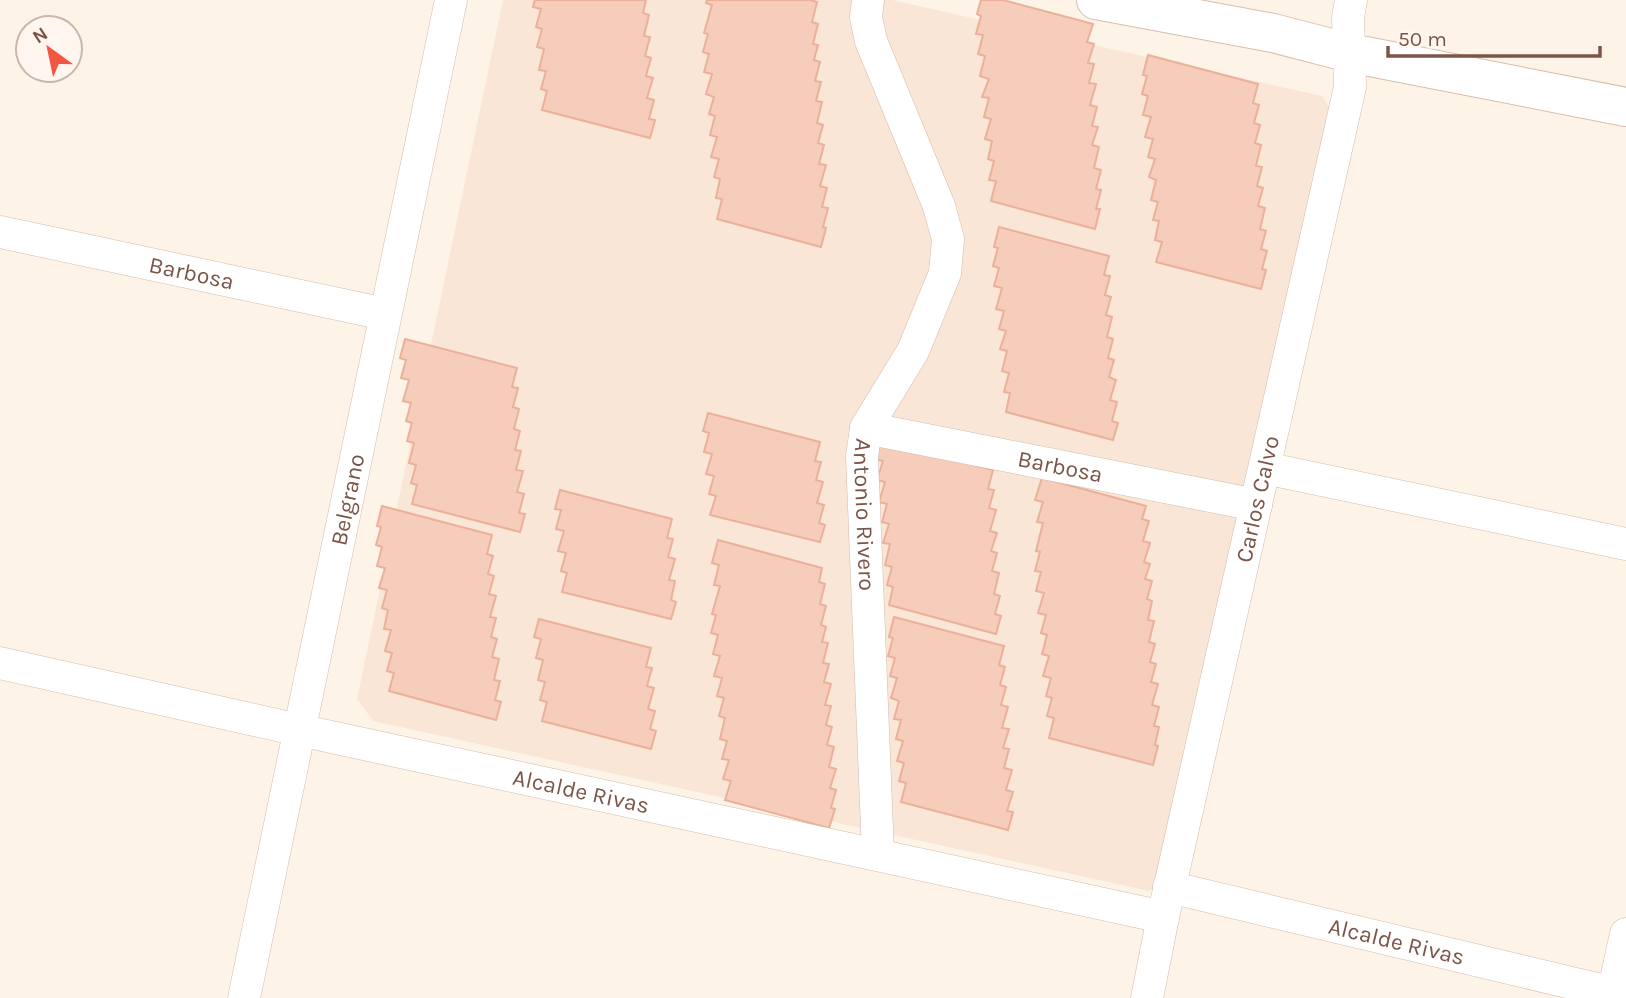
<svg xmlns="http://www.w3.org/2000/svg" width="1626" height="998" viewBox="0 0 1626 998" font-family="Karla,sans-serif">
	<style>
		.residential { fill: #f9e6d7 }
		.building { fill: #f6cdbb; stroke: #ebb09a; stroke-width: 2 }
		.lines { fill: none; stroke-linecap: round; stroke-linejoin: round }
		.street-casing { stroke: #d4bbad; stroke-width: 33 }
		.secondary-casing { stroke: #dabcad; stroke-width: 40 }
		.street { stroke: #fff; stroke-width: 32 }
		.secondary { stroke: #fff; stroke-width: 38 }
		.labels { text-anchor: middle; stroke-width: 6; stroke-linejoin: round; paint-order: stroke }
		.street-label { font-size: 23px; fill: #7b5548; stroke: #fff7ef }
	</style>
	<rect width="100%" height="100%" fill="#fef3e7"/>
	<path class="residential" d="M503,0H892L1322,96L1329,107L1159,884L1149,891L373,721L357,699Z"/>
	<g class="building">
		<path d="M535,0H646L643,13L649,15L644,36L650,37L645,56L651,58L646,76L653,78L647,98L654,100L649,119L655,120L650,138L542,110L547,91L541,89L546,71L539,70L544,49L537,47L542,29L536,27L541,9L533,7Z"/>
		<path d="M707,0H810L817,2L812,22L818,24L813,44L818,45L814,60L820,62L815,81L821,82L816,101L822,102L817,123L823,125L818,143L824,145L819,164L826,165L820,186L827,188L822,207L828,208L823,227L826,228L821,247L717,219L722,199L716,198L720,179L714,177L719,159L711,157L717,137L710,135L715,116L709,114L714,97L706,94L712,74L704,72L709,54L703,52L708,34L704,33L712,5L706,3Z"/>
		<path d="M981,0H1003L1093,24L1087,42L1094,44L1088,63L1094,64L1089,83L1096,84L1090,105L1097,107L1092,126L1098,127L1092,145L1099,147L1094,168L1101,170L1096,189L1101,190L1096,209H1100L1095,229L991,201L996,181L989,180L994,161L988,159L992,141L985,139L991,119L984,117L989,98L982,97L989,79L980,76L985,56L978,54L983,35L976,34L981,16L977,14Z"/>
		<path d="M1148,55L1258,84L1253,103L1259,105L1254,123L1260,125L1255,143L1261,145L1256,166L1262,167L1257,186L1263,188L1258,206L1265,208L1260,229L1266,231L1261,249L1267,251L1262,269L1266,270L1261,289L1156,262L1162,242L1155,240L1159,221L1153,220L1158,202L1151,200L1156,180L1149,177L1155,159L1148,157L1153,139L1145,137L1151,117L1143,115L1148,96L1142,94L1147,76L1143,75Z"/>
		<path d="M999,227L1109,256L1104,275L1110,276L1105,295L1111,297L1106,315L1112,317L1107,337L1113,339L1108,358L1114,360L1109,377L1116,380L1110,400L1117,402L1112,421L1118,423L1113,440L1006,412L1010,393L1004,392L1009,373L1002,371L1007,351L1000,349L1006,331L999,329L1004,311L996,309L1002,288L994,286L999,268L993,266L998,248L994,247Z"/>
		<path d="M405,339L517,368L512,387L518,388L513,407L519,409L514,429L520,431L515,450L521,451L516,470L523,471L517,492L524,494L519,513L525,514L520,532L412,504L417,485L411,483L416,465L409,463L414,443L407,441L412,423L406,421L411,403L403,401L409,380L401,378L406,360L400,358Z"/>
		<path d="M708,413L820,442L815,461L821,462L816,480L823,482L817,503L824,505L819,523L825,525L820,542L710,515L716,496L709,494L714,476L706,474L712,454L704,452L709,433L703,431Z"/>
		<path d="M881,441L993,470L988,489L994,490L989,508L996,510L990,531L997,533L991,551L997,553L992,571L999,573L994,594L1000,596L995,614L1001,616L996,634L889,605L893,587L887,585L892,567L885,565L890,544L883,543L889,524L882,522L887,504L879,502L885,482L877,480L883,461L876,459Z"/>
		<path d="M1042,478L1146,506L1142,519L1149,521L1143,541L1150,543L1144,562L1150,564L1145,579L1152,581L1147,599L1152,601L1148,620L1154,621L1149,642L1155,644L1150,662L1156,664L1151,682L1158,684L1152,705L1159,707L1154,726L1159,727L1155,745L1158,746L1153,765L1049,738L1054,718L1047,716L1052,698L1046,696L1051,678L1043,676L1049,656L1042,654L1047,635L1041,633L1046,615L1038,613L1044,593L1036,591L1041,572L1035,571L1040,552L1036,551L1043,523L1037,522L1043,502L1035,500Z"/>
		<path d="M560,490L672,519L667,538L673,539L668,557L675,559L669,580L675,581L671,600L676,602L671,619L562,592L567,573L561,571L566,553L558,551L564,531L556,529L561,510L555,509Z"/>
		<path d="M382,506L492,535L487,554L493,556L488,574L494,576L489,594L496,596L490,617L496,618L491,637L497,639L492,657L499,659L494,680L500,681L495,700L501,702L496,720L389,691L394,673L387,671L392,653L385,651L391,630L384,629L388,610L382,608L387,590L379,588L385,568L377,566L382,547L376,545L381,527L377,526Z"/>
		<path d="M718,540L822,568L819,582L825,584L820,604L826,606L821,625L826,627L822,642L828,643L823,663L829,664L824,682L831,684L825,705L831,706L826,725L832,727L827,745L834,747L829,767L836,769L830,788L836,790L831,808L835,809L829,828L725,800L731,781L723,779L729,760L722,759L727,741L720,739L725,718L719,716L724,698L717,696L722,678L714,676L720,656L713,654L718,635L711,633L716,615L712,614L720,586L714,585L719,565L712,563Z"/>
		<path d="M894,617L1004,646L999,665L1005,667L1000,685L1006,687L1001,705L1008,707L1002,728L1009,729L1003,748L1009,749L1004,768L1012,770L1006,790L1013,792L1007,811L1013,812L1008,830L901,802L906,783L899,781L904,763L897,761L903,741L896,739L901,720L894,719L899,701L891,698L897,678L890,676L895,658L888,656L893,638L889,637Z"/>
		<path d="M539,619L651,648L646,667L652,668L647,686L654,688L648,709L655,711L650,729L656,731L651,749L542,721L547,702L540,700L545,682L538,680L543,660L536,658L541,639L534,637Z"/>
	</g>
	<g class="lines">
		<defs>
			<g id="street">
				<path id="s1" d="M868,0L866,17L871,41L939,206L948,239L945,273L913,351L866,428L862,457L878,854"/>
				<path id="s2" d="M0,232L385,314"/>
				<path id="s3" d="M866,428L1256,505"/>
				<path d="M1265,468L1626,544"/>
				<path id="s4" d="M0,663L299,730L1163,917"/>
				<path id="s5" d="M1169,887L1626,996"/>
				<path id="s6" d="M244,998L451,0"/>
				<path id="s7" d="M1147,998L1163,917L1350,87L1348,17L1351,0"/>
				<path d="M1612,998L1626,934"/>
			</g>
			<path id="secondary" d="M1096,0L1273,33L1350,53L1626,107"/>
		</defs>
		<use href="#street" class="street-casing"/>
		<use href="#secondary" class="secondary-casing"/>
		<use href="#street" class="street"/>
		<use href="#secondary" class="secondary"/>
	</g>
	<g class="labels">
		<g class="street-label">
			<text dy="8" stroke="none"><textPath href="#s2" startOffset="196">Barbosa</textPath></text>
			<text dy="8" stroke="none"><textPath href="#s3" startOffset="198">Barbosa</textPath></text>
			<text dy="8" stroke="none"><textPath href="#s6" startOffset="509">Belgrano</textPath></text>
			<text dy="8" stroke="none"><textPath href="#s7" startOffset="511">Carlos Calvo</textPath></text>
			<text dy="8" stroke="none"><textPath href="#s1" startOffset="550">Antonio Rivero</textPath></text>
			<text dy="8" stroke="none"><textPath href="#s4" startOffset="595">Alcalde Rivas</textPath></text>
			<text dy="8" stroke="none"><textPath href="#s5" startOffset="234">Alcalde Rivas</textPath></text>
		</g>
	</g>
	<g transform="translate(49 49) rotate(327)"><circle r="33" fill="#fff7ef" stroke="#cab6ac" stroke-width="2"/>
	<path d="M0-5L12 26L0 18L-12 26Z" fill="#f35641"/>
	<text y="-10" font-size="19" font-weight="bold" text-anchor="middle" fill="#7b5548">N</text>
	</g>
	<path d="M1388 46v10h212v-10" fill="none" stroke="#7b5548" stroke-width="3.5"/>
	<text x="1398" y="46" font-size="21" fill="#7b5548" stroke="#fff7ef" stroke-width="5" paint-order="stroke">50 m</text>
</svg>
